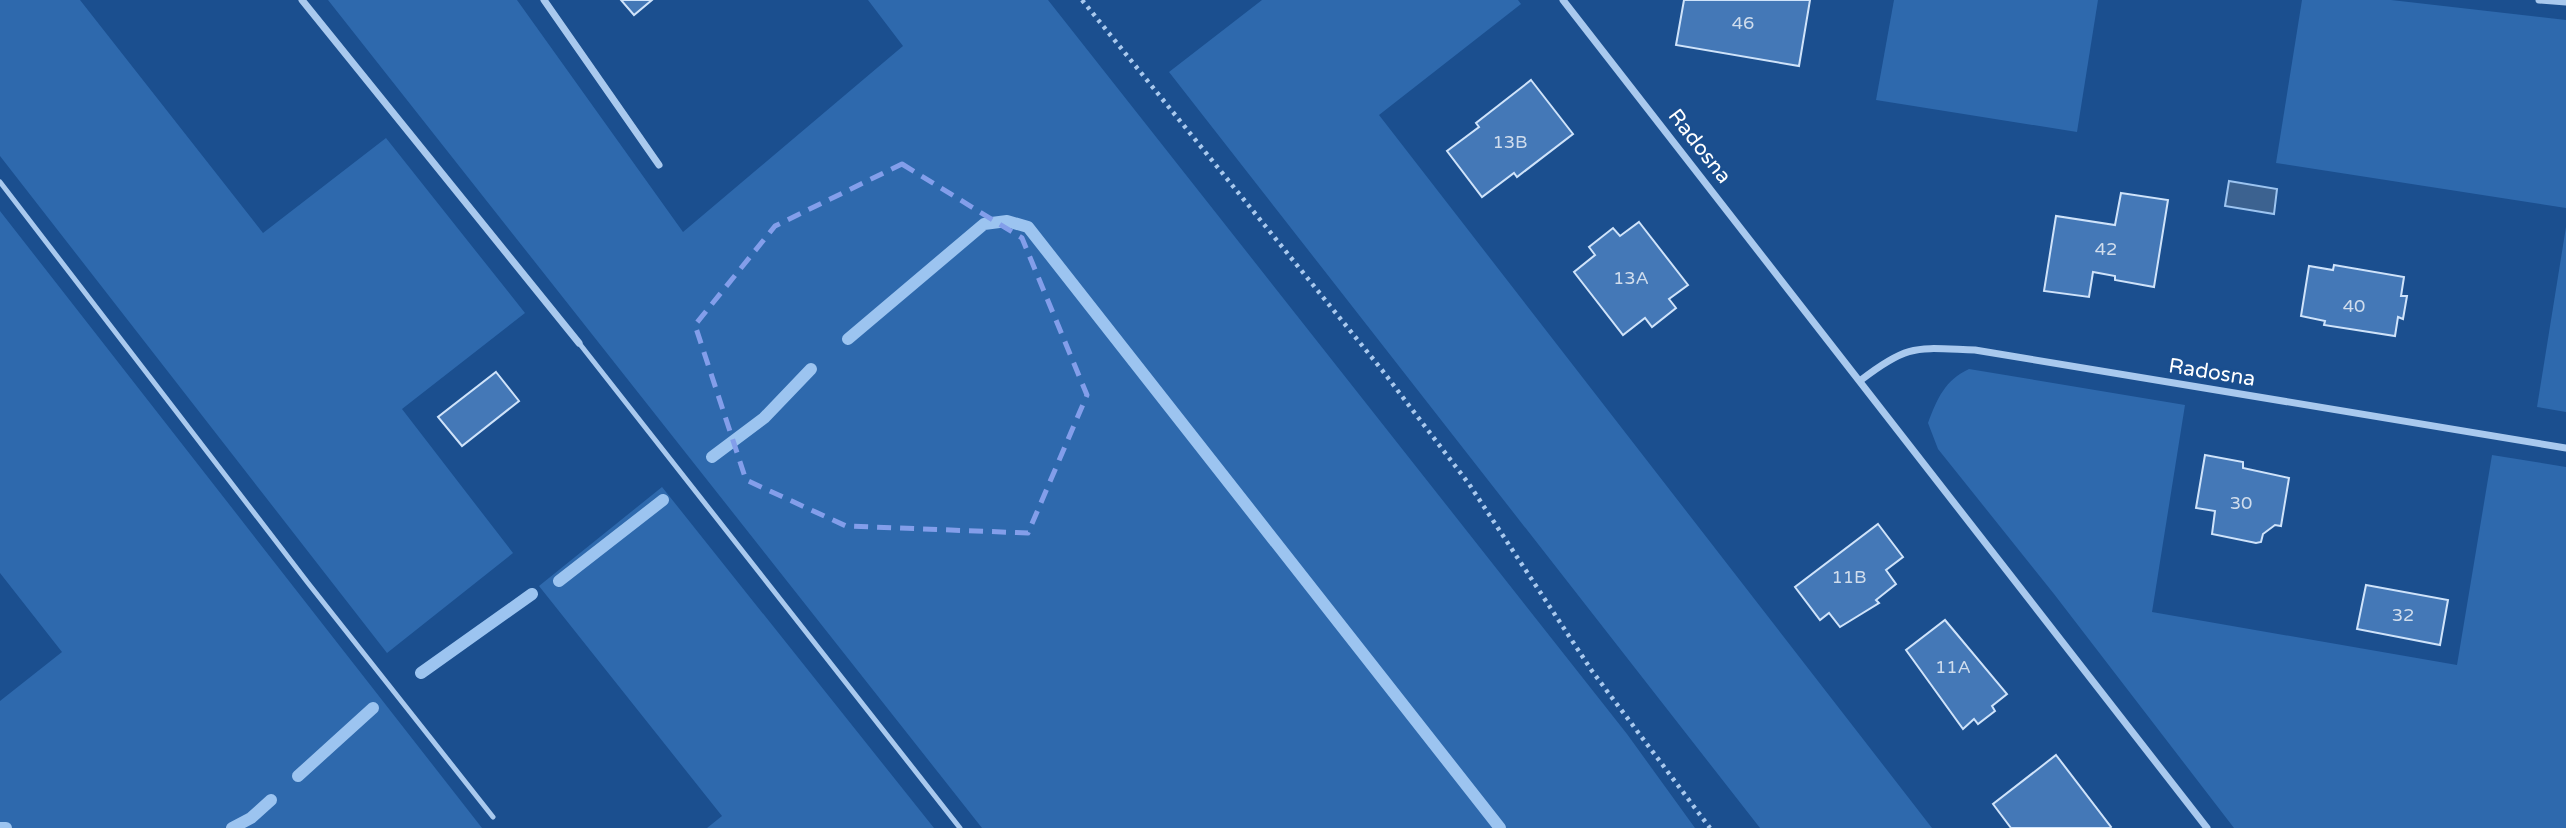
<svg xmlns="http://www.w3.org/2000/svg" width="2566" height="828" viewBox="0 0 2566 828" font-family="'Varela Round',sans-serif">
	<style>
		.green { fill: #2e69ad }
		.water { fill: #3c6290; stroke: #9cc4f0; stroke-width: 2 }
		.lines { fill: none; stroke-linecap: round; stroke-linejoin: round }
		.stream { stroke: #9cc4f0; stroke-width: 12 }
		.building { fill: #4478b7; stroke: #cfe3fa; stroke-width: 2 }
		.path { stroke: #a9c9ee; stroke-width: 4.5; stroke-dasharray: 3.5 5; stroke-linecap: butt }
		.lane { stroke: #a9c9ee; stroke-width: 5 }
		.street { stroke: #a9c9ee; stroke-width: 7 }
		.marked { fill: none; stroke: #839eea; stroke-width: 5; stroke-dasharray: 14 9; stroke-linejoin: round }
		.labels { text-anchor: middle; stroke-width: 5; stroke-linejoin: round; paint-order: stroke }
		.number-label { font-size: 18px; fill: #d0dded }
		.street-label { font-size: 21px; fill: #fff; stroke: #1b4f8f }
	</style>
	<rect width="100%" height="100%" fill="#1b4f8f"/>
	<g class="green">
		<path d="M0,0H80L263,233L386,138L525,313L402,409L513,553L387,653L0,156Z"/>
		<path d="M328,0H517L683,232L903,46L868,0H1048L1627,734L1695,828H982Z"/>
		<path d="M1262,0H1518L1521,4L1379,115L1932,828H1760L1169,72Z"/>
		<path d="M1894,0H2098L2077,132L1876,100Z"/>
		<path d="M2302,0H2391L2566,20V208L2276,163Z"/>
		<path d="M0,211L482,828H0V701L62,652L0,573Z"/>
		<path d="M2566,227V412L2537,407Z"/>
		<path d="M1969,369L2185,405L2152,612L2457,665L2492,455L2566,467V828H2234L2054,594L1938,449L1928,423C1937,399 1945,380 1969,369Z"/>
		<path d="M662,487L934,828H707L722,816L539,586Z"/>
	</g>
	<path class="water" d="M2229,181L2277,189L2274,214L2225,206Z"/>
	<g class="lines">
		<g class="stream">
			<path d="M848,339L984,224L1007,221L1028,227L1500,828"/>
			<path d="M712,457L764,418L811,369"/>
			<path d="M559,581L663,500"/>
			<path d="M421,673L532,594"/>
			<path d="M298,776L373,708"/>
			<path d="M0,828H6"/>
			<path d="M232,828L251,818L271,800"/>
		</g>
	</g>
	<g class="building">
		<path d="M621,0H652L634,15Z"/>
		<path d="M1684,0H1810L1799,66L1676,45Z"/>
		<path d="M1531,80L1573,134L1517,177L1514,173L1482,197L1447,151L1479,127L1476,123Z"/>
		<path d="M2121,193L2168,200L2154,287L2115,280V276L2093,272L2089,297L2044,291L2056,216L2115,225Z"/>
		<path d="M1639,222L1688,285L1669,299L1676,308L1652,327L1645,318L1623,335L1574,272L1595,255L1589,247L1613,228L1620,236Z"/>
		<path d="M2334,265L2404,277L2401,296H2407L2403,319L2398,317L2395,336L2324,325L2325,321L2301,316L2309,266L2333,270Z"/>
		<path d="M496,372L519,401L462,446L438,417Z"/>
		<path d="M2205,455L2243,462V468L2289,478L2281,526L2275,525L2263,534L2261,542L2256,543L2212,534L2215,511L2196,508Z"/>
		<path d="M1878,524L1903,557L1886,570L1896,584L1876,600L1879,603L1840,627L1829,613L1820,620L1795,587Z"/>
		<path d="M2366,585L2448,600L2440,645L2357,629Z"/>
		<path d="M1945,620L2007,694L1992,706L1995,711L1978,724L1974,719L1963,729L1906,650Z"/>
		<path d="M2056,755L2111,827L2110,828H2011L1993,804Z"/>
	</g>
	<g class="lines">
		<path class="path" d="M1082,0L1382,370L1469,484L1592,671L1710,828"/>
		<g class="lane">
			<path d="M0,182L308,583L493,817"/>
			<path d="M579,343L960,828"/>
		</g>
		<g class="street">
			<path d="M302,0L579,343"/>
			<path d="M544,0L659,165"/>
			<path d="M1563,0L2207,828"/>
			<path d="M2539,0L2566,2"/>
			<path d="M1861,380C1909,343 1916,348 1975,350L2566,448"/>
		</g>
	</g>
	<path class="marked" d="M902,164L1022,238L1087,395L1028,533L846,526L746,480L695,325L775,226Z"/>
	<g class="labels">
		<g class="number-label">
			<text x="1743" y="29">46</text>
			<text x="1510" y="148">13B</text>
			<text x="2106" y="255">42</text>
			<text x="1631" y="284">13A</text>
			<text x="2354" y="312">40</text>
			<text x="2241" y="509">30</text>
			<text x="1849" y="583">11B</text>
			<text x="2403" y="621">32</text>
			<text x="1953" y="673">11A</text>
		</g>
		<g class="street-label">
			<text transform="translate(1700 146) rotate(52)" y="7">Radosna</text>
			<text transform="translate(2212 372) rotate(9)" y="7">Radosna</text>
		</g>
	</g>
</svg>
